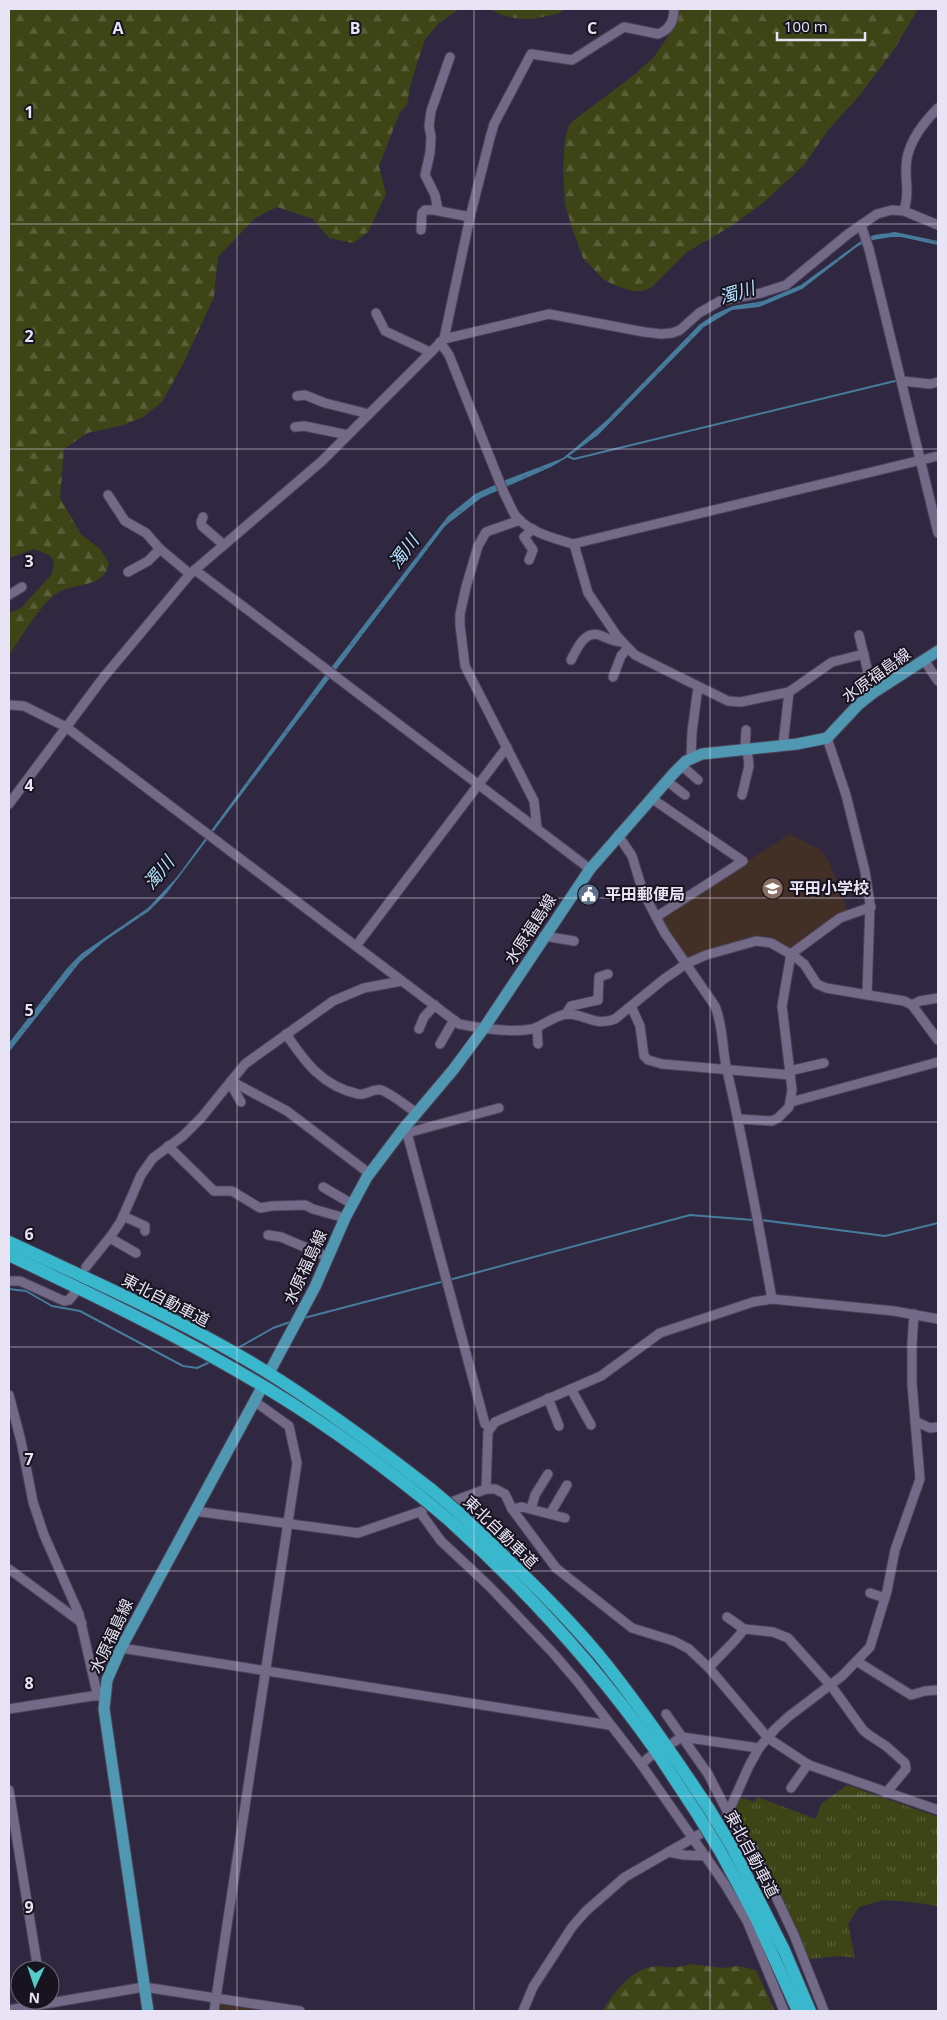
<svg xmlns="http://www.w3.org/2000/svg" width="947" height="2020" viewBox="0 0 947 2020" font-family="'Open Sans','Noto Sans JP',sans-serif">
	<style>
		.education { fill: #423027 }
		.grass { fill: url(#grass-tufts) }
		.forest { fill: url(#forest-firs) }
		.water { fill: url(#water-ripples) }
		.lines { fill: none; stroke-linecap: round; stroke-linejoin: round }
		.stream { stroke: #467b9c; stroke-width: 2 }
		.minor-casing { stroke: #4b4358; stroke-width: 11 }
		.major-casing { stroke: #4b4358; stroke-width: 13 }
		.highway-casing { stroke: #4b4358; stroke-width: 14 }
		.minor { stroke: #736a88; stroke-width: 9 }
		.major { stroke: #5098b1; stroke-width: 11 }
		.highway { stroke: #39b7cc; stroke-width: 12 }
		.highway-bridge-casing { stroke: #4b4358; stroke-width: 14; stroke-linecap: butt }
		.highway-bridge { stroke: #39b7cc; stroke-width: 12 }
		.grid { fill: none; stroke: #e9e4f5; stroke-width: 1; stroke-opacity: 0.55 }
		.labels { text-anchor: middle; stroke-width: 4; stroke-linejoin: round; paint-order: stroke }
		.street-label { font-size: 16px; fill: #e9e4f5; stroke: #17131f }
		.poi-label { font-size: 16px; font-weight: bold; fill: #e9e4f5; stroke: #17131f; text-anchor: start }
		.water-label { font-size: 18px; font-style: italic; fill: #b0dffd; stroke: #17131f }
		.grid-label { font-size: 16px; text-anchor: middle; font-weight: bold; fill: #e9e4f5; stroke: #17131f; stroke-width: 4; stroke-linejoin: round; paint-order: stroke }
	</style>
	<defs>
		<pattern id="grass-tufts" width="24" height="20" patternUnits="userSpaceOnUse" patternTransform="scale(1.25)"><rect width="24" height="20" fill="#3d4415"/><path d="M3 7l-1-3M5 7V3M7 7l1-3M15 17l-1-3M17 17v-4M19 17l1-3" fill="none" stroke="#595f38"/></pattern>
		<pattern id="forest-firs" width="22" height="20" patternUnits="userSpaceOnUse" patternTransform="scale(1.25)"><rect width="22" height="20" fill="#3d4415"/><path d="M5 1l3.5 6h-7zM16 11l3.5 6h-7z" fill="#595f38"/></pattern>
		<pattern id="water-ripples" width="26" height="14" patternUnits="userSpaceOnUse" patternTransform="scale(1.25)"><rect width="26" height="14" fill="#467b9c"/><path d="M2 4q2-2 4 0t4 0M15 11q2-2 4 0t4 0" fill="none" stroke="#466277"/></pattern>
	</defs>
	<rect width="100%" height="100%" fill="#302841"/>
	<g class="education">
		<path d="M789,834L821,850L830,864L848,912L792,951L772,940L686,960L660,919Z"/>
		<path d="M221,2003L279,2011H216L217,2005Z"/>
	</g>
	<path class="grass" d="M847,1785L938,1817V1906L910,1902L884,1900L859,1907L848,1924L855,1958L840,1956L809,1959L760,1855L744,1836L733,1814L738,1797L755,1802L757,1797L816,1819L821,1804Z"/>
	<g class="forest">
		<path d="M9,9H459L438,24L425,39L411,83L407,105L400,112L379,166L386,194L368,232L353,243L329,238L313,219L277,207L255,218L218,257L214,297L184,362L162,402L143,417L124,425L87,433L64,449L60,498L81,534L100,549L109,563C104,589 77,582 59,592C42,601 21,638 9,655V613L21,608L52,574L54,561L49,555L34,549L9,558Z"/>
		<path d="M488,9H565C559,13 554,15 547,16C522,22 511,19 488,9Z"/>
		<path d="M680,9H918L895,48L860,95L829,129L804,165L763,203L733,225L687,252L652,287L643,291H632L614,285L603,279L583,258L572,228L565,204L563,169L565,138L569,125L578,117L634,75L654,57L673,29Z"/>
		<path d="M691,1964L722,1968L738,1966L756,1970L775,2011H603C611,1995 633,1969 651,1967C659,1965 667,1968 675,1967C681,1967 686,1965 691,1964Z"/>
	</g>
	<path class="water" d="M895,232L938,241V245L901,237H891L873,240L858,246L802,289L759,307L732,310L704,327L598,435L566,458L551,467L481,498L445,526L166,894L149,911L106,940L80,962L9,1052V1043L68,967L81,954L148,908L177,877L323,678L448,516L475,494L508,479L563,458L574,449L608,419L699,325L715,314L733,306L763,301L801,285L861,241L874,235Z"/>
	<g class="lines">
		<g class="stream">
			<path d="M567,456L574,459L899,380"/>
			<path d="M761,1220L885,1236L938,1223"/>
			<path d="M449,1280L690,1215L753,1220"/>
			<path d="M9,1289L26,1291L52,1306L80,1311L183,1366L197,1368L210,1362"/>
			<path d="M304,1318L445,1281"/>
			<path d="M236,1349L273,1328L290,1322"/>
		</g>
		<defs>
			<g id="minor">
				<path d="M438,210L435,195L425,175L430,153L431,137L429,126L431,111L450,57"/>
				<path d="M904,211C909,192 906,187 906,168C906,145 923,123 938,108"/>
				<path d="M861,225L869,249L938,533"/>
				<path d="M421,230L422,213L425,210H434L470,217"/>
				<path d="M376,313L385,331L430,352"/>
				<path d="M444,339L470,217L490,138L494,124L531,54L572,60L624,27L658,34C669,30 674,21 674,9"/>
				<path d="M440,342L449,355L504,493C508,500 511,509 515,515C528,532 553,538 573,544L938,456"/>
				<path d="M902,381L930,384L938,382"/>
				<path d="M297,396L305,395L325,403L369,414"/>
				<path d="M295,427L304,426L348,435"/>
				<path d="M108,495L125,521L146,533L160,549L190,574"/>
				<path d="M203,517L201,522L202,526L224,545"/>
				<path d="M520,520L486,532L478,546L466,587L460,614V625L465,666L534,801L537,828"/>
				<path d="M574,544L588,593L617,636L635,655L728,701L741,702L789,692L832,662L864,654"/>
				<path d="M529,560L533,550L524,537L533,529"/>
				<path d="M195,570L590,869"/>
				<path d="M128,572L148,561L160,549"/>
				<path d="M9,595L22,587"/>
				<path d="M859,635L873,693"/>
				<path d="M571,660C577,649 585,628 602,636C609,639 613,641 621,642"/>
				<path d="M924,660L938,681"/>
				<path d="M613,677L621,656L627,649"/>
				<path d="M9,705L24,706L66,727L459,1024C479,1028 512,1033 532,1029C543,1026 555,1015 567,1014C585,1014 596,1027 615,1019L664,979L686,964L706,955L756,941L771,943L794,956L804,964L817,984L826,988L904,1001L912,1005L938,1040"/>
				<path d="M827,738L846,795L865,871L870,904L867,995"/>
				<path d="M783,745L789,692"/>
				<path d="M745,749L746,730"/>
				<path d="M691,758L692,732L698,687"/>
				<path d="M681,765L698,780"/>
				<path d="M667,781L685,795"/>
				<path d="M742,795L749,766L747,748"/>
				<path d="M651,798L743,861L656,917"/>
				<path d="M9,804L103,678L190,574L322,461L444,339L549,314L644,332L661,334L672,333L680,330L699,313L720,301L761,293L786,285L848,234L877,214L892,210L904,211L938,225"/>
				<path d="M618,835L632,856L643,892L664,932L715,1006C723,1025 722,1046 726,1066C744,1143 758,1221 772,1299"/>
				<path d="M544,936L574,941"/>
				<path d="M356,946L507,747"/>
				<path d="M912,1005L920,1001L938,998"/>
				<path d="M631,1006L640,1026L644,1056L648,1060L662,1064L790,1075"/>
				<path d="M566,1014L571,1006L598,1000L599,977L608,974"/>
				<path d="M537,1027L538,1044"/>
				<path d="M419,1029L424,1017L435,1005"/>
				<path d="M286,1034C305,1062 322,1086 358,1094C366,1096 372,1088 381,1090C391,1093 407,1107 417,1113"/>
				<path d="M440,1044L454,1020"/>
				<path d="M789,1071L824,1063"/>
				<path d="M231,1081L287,1111L370,1174"/>
				<path d="M230,1083L241,1102"/>
				<path d="M791,1102L938,1062"/>
				<path d="M739,1119L772,1121L778,1118L789,1107L792,1090L782,1006L791,954L840,918L871,907"/>
				<path d="M404,1128L407,1133L485,1424L490,1428"/>
				<path d="M407,1133L499,1108"/>
				<path d="M168,1146L214,1191H232L260,1208L272,1206L305,1205L313,1209L345,1218"/>
				<path d="M323,1187L352,1204"/>
				<path d="M123,1216L145,1226V1231"/>
				<path d="M268,1235L281,1237L328,1257"/>
				<path d="M110,1238L136,1253"/>
				<path d="M86,1267L111,1236L121,1221L141,1175L153,1158L183,1136L201,1118L245,1064L333,1001L364,988L402,981"/>
				<path d="M9,1281H20L64,1301L69,1300L74,1294"/>
				<path d="M571,1389L591,1425"/>
				<path d="M9,1395L21,1441L33,1502L44,1535L79,1614L96,1689L104,1696"/>
				<path d="M548,1398L559,1426"/>
				<path d="M915,1421L930,1428L938,1427"/>
				<path d="M486,1489H495L505,1494L512,1509L556,1568L632,1628L674,1641L689,1649L709,1668L768,1738L809,1765L938,1810"/>
				<path d="M454,1501L486,1489L488,1432L495,1422L601,1376L660,1333L753,1302L772,1299L894,1311L938,1319"/>
				<path d="M512,1509L522,1507L565,1518"/>
				<path d="M531,1509L535,1495L548,1474"/>
				<path d="M194,1511L358,1533L422,1511"/>
				<path d="M420,1512L441,1541L489,1586L553,1653L577,1681L641,1764L724,1883L747,1921L784,2011"/>
				<path d="M550,1514L567,1485"/>
				<path d="M9,1569L82,1623"/>
				<path d="M870,1593L885,1598"/>
				<path d="M727,1617L744,1629L773,1632L788,1638L832,1687L863,1730L869,1735L886,1746L905,1763L906,1769L886,1793"/>
				<path d="M121,1648L609,1725"/>
				<path d="M858,1662L911,1695L925,1691L938,1690"/>
				<path d="M709,1668C721,1653 734,1644 744,1629"/>
				<path d="M9,1709L92,1696H104"/>
				<path d="M666,1714L708,1774L728,1813L727,1815"/>
				<path d="M674,1742L682,1737L759,1748"/>
				<path d="M641,1764L652,1755"/>
				<path d="M791,1788L808,1764"/>
				<path d="M9,1790L38,1970"/>
				<path d="M668,1852L684,1855L706,1856"/>
				<path d="M9,2010L144,1987L300,2011"/>
				<path d="M214,2011L297,1463L289,1426L254,1401"/>
				<path d="M523,2011L533,1987L572,1927L586,1911L625,1877L700,1834"/>
				<path d="M824,2011L794,1935L752,1846L738,1833L728,1813L749,1766L759,1748L775,1729L788,1717L842,1676L870,1647L887,1591L895,1550L920,1479L912,1384V1344L914,1314"/>
			</g>
			<g id="major">
				<path d="M270,1371L315,1287L345,1218L367,1177L404,1128L453,1070L484,1028L590,869L673,774L686,761L702,754L797,744L827,738L858,705L873,693L938,651"/>
				<path d="M148,2011L104,1709L107,1680L121,1648L260,1391"/>
			</g>
			<g id="highway">
				<path d="M9,1242C94,1282 182,1320 262,1369C322,1406 377,1447 432,1490"/>
				<path d="M9,1255C91,1294 173,1333 251,1379C312,1414 370,1456 425,1500"/>
				<path d="M458,1512C506,1558 555,1603 598,1654C638,1703 674,1756 709,1809"/>
				<path d="M450,1521C526,1590 597,1667 656,1751C670,1772 684,1794 698,1815"/>
				<path d="M732,1847L784,1950L810,2011"/>
				<path d="M720,1851L756,1918L798,2011"/>
			</g>
		</defs>
		<use href="#minor" class="minor-casing"/>
		<use href="#major" class="major-casing"/>
		<use href="#highway" class="highway-casing"/>
		<use href="#minor" class="minor"/>
		<use href="#major" class="major"/>
		<use href="#highway" class="highway"/>
		<defs>
			<g id="highway-bridge">
				<path d="M432,1490L458,1512"/>
				<path d="M425,1500L450,1521"/>
				<path d="M709,1809L732,1847"/>
				<path d="M698,1815L720,1851"/>
			</g>
		</defs>
		<use href="#highway-bridge" class="highway-bridge-casing"/>
		<use href="#highway-bridge" class="highway-bridge"/>
	</g>
	<path class="grid" d="M237,9V2011M474,9V2011M710,9V2011M9,224H938M9,449H938M9,673H938M9,898H938M9,1122H938M9,1347H938M9,1571H938M9,1796H938"/>
	<defs>
		<symbol id="school-disc" viewBox="-11 -11 22 22"><circle r="9.5" fill="#8d6e63" stroke="#17131f"/><path d="M0-5L7-2L0 1L-7-2ZM-4 1L0 2.5L4 1V4Q0 6-4 4Z" fill="#fff"/></symbol>
		<symbol id="civic-disc" viewBox="-11 -11 22 22"><circle r="9.5" fill="#5c6f8a" stroke="#17131f"/><path d="M-.6-6.5H3V-4.5H.6V-3L4-1V1h2V6H-6V1h2V-1L-.6-3ZM-1.2 2.5V6h2.4V2.5Z" fill="#fff"/></symbol>
	</defs>
	<g fill-rule="evenodd">
		<use href="#school-disc" x="760" y="876" width="25" height="25"/>
		<use href="#civic-disc" x="576" y="882" width="25" height="25"/>
	</g>
	<g class="labels">
		<g class="street-label">
			<text transform="translate(876 675) rotate(-36)" y="6">水原福島線</text>
			<text transform="translate(530 929) rotate(-57)" y="6">水原福島線</text>
			<text transform="translate(305 1267) rotate(-65)" y="6">水原福島線</text>
			<text transform="translate(166 1300) rotate(27)" y="6">東北自動車道</text>
			<text transform="translate(501 1532) rotate(44)" y="6">東北自動車道</text>
			<text transform="translate(111 1636) rotate(-65)" y="6">水原福島線</text>
			<text transform="translate(752 1854) rotate(62)" y="6">東北自動車道</text>
		</g>
		<g class="poi-label">
			<text x="789" y="894">平田小学校</text>
			<text x="605" y="900">平田郵便局</text>
		</g>
		<g class="water-label">
			<text transform="translate(737 293) rotate(-17)" y="6">濁川</text>
			<text transform="translate(404 552) rotate(-53)" y="6">濁川</text>
			<text transform="translate(159 873) rotate(-50)" y="6">濁川</text>
		</g>
	</g>
	<g class="grid-label">
		<text x="118" y="34">A</text>
		<text x="355" y="34">B</text>
		<text x="592" y="34">C</text>
		<text x="29" y="118">1</text>
		<text x="29" y="342">2</text>
		<text x="29" y="567">3</text>
		<text x="29" y="791">4</text>
		<text x="29" y="1016">5</text>
		<text x="29" y="1240">6</text>
		<text x="29" y="1465">7</text>
		<text x="29" y="1689">8</text>
		<text x="29" y="1913">9</text>
	</g>
	<rect width="947" height="2020" fill="none" stroke="#e9e4f5" stroke-width="20"/>
	<g transform="translate(35 1985) rotate(183)"><circle r="24" fill="#17131f" stroke="#6b6775"/>
	<path d="M0-4L9 19L0 12L-9 19Z" fill="#53cdca"/>
	<text y="-8" font-size="14" font-weight="bold" text-anchor="middle" fill="#e9e4f5">N</text>
	</g>
	<path d="M777 32v8h88v-8" fill="none" stroke="#e9e4f5" stroke-width="2.5"/>
	<text x="784" y="32" font-size="15" fill="#e9e4f5" stroke="#17131f" stroke-width="4" paint-order="stroke">100 m</text>
</svg>
